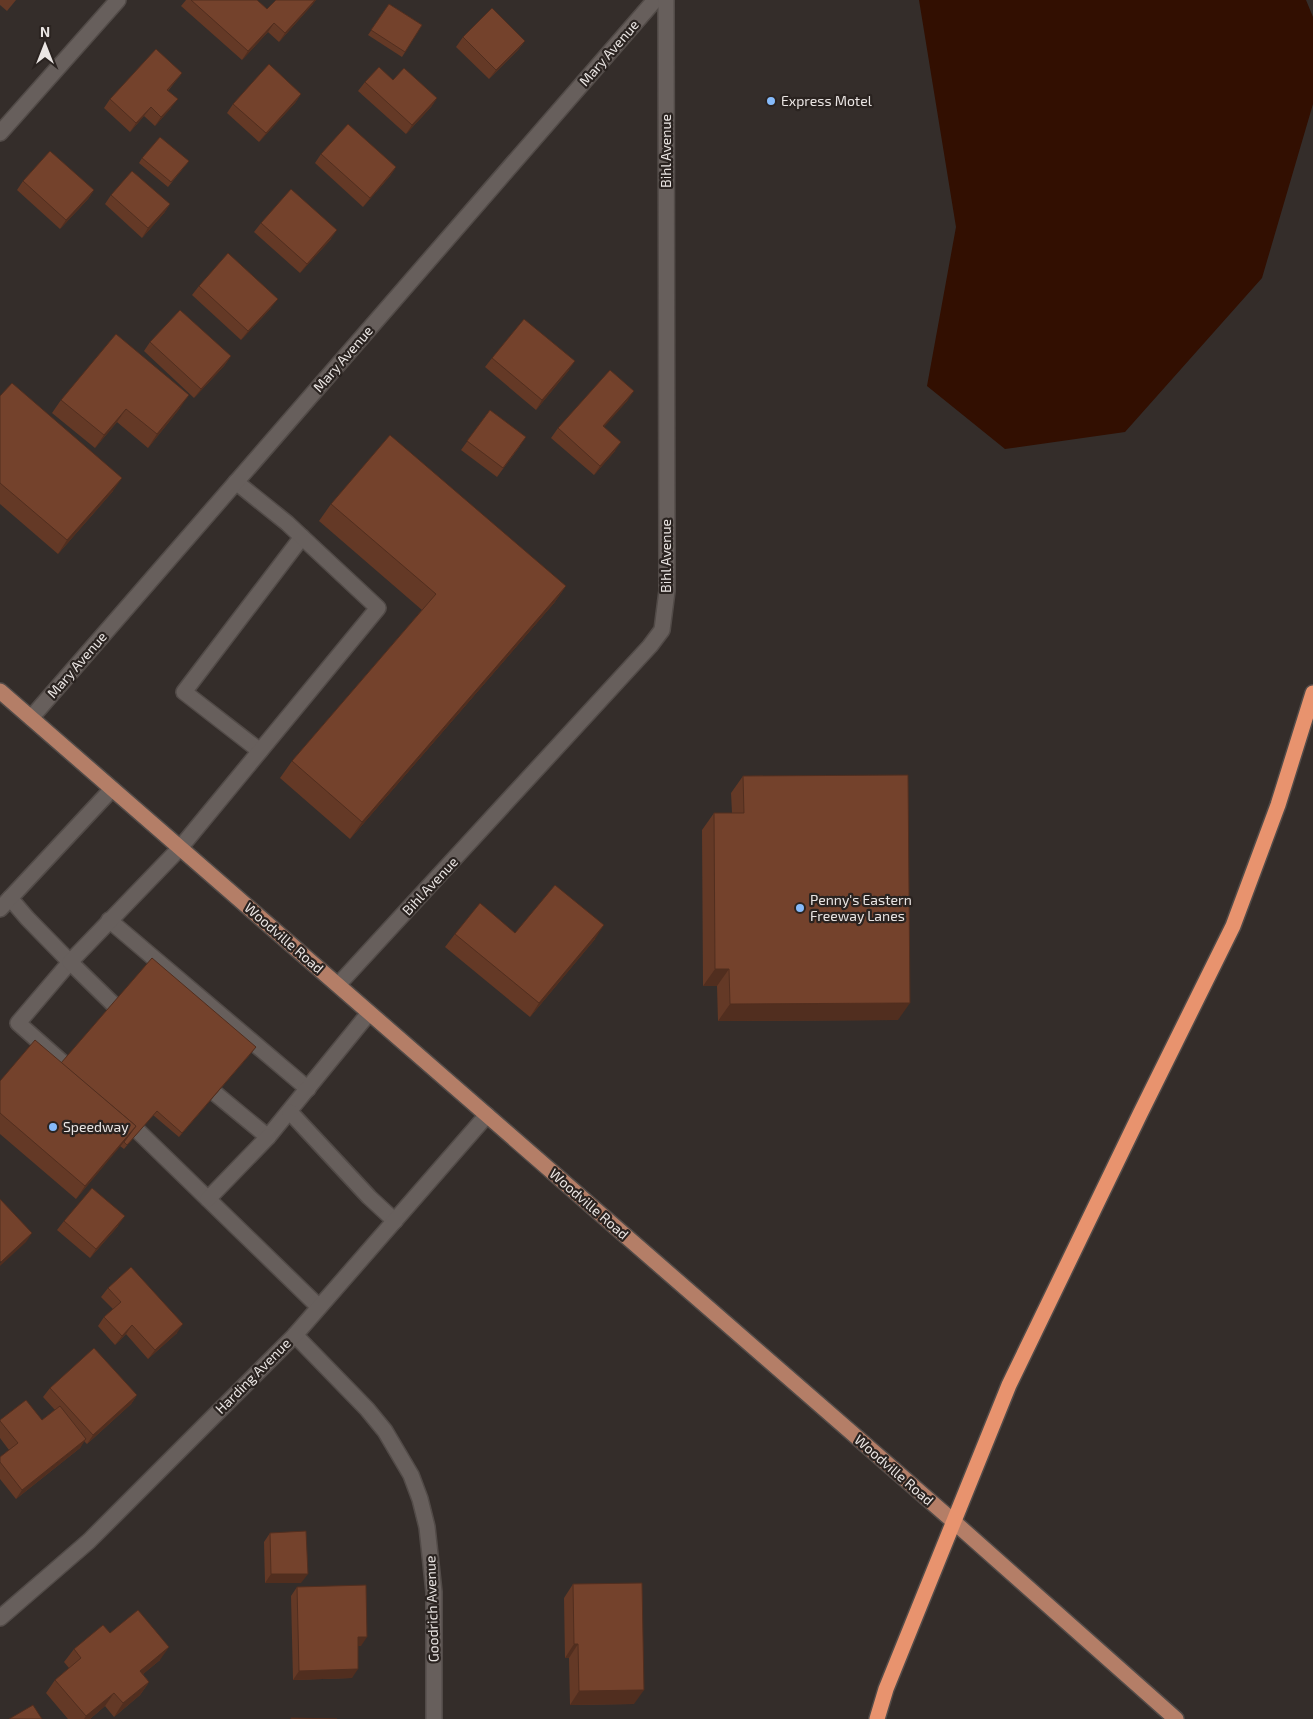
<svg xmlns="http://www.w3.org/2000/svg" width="1313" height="1719" viewBox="0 0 1313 1719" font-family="'Exo 2',sans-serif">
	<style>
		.water { fill: #320f01 }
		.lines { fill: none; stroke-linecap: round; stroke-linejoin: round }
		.lane-casing { stroke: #524b48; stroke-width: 18 }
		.street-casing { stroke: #524b48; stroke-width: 18 }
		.primary-casing { stroke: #524b48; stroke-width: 18 }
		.highway-casing { stroke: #524b48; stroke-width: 18 }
		.lane { stroke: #675f5c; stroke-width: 15 }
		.street { stroke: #675f5c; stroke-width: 15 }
		.primary { stroke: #b47e67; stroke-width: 15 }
		.highway { stroke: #e8936e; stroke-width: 15 }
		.wall { fill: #643926 }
		.shaded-wall { fill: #512e1f }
		.building { fill: #74422c; stroke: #512e1f }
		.poi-dot { fill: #86bbfb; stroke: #2a2320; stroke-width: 2 }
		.labels { text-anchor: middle; stroke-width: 4.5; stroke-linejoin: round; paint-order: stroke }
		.street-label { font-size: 14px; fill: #eae5e3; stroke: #2a2320 }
		.poi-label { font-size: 14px; fill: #eae5e3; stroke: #2a2320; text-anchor: start }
	</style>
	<rect width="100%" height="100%" fill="#342d2a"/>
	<path class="water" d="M919,0H1306L1313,17V104L1262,278L1125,432L1005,449L927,386L956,227Z"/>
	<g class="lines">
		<defs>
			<g id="lane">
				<path d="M260,751L184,692L302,537"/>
				<path d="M10,898L27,918L70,962L18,1023L62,1062"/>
				<path d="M109,920L308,1089"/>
				<path d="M113,1004L70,962L180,848L378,608L287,523L236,482"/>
				<path d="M216,1094L268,1137L369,1013"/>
				<path d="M290,1112L369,1197L395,1221"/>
				<path d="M139,1132L319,1307"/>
				<path d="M208,1199L268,1137"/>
			</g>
			<g id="street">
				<path d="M0,133L118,0"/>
				<path d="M31,718L655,0"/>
				<path d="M0,909L112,789"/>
				<path d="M338,985L650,646L662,630L667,591L666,0"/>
				<path d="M295,1335L367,1409L385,1431L411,1475L420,1499L427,1527L434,1592V1719"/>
				<path d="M0,1618L89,1541L295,1335L487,1115"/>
			</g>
			<path id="primary" d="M0,691L953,1521L1176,1719"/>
			<path id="highway" d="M877,1719L886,1689L1009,1385L1140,1114L1233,926L1278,805L1313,693"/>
		</defs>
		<use href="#lane" class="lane-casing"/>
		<use href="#street" class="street-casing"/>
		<use href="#primary" class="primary-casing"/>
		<use href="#highway" class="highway-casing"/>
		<use href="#lane" class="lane"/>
		<use href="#street" class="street"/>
		<use href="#primary" class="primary"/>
		<use href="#highway" class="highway"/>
	</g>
	<g class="wall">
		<path d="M0,0H16L7,11L0,5Z"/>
		<path d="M186,0H257L267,9L276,0H316L312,5L279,42L268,32L242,60L181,6Z"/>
		<path d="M389,4L422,25L402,57L368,35Z"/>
		<path d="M463,37L525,41L518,50L489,79L456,47Z"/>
		<path d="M182,73L168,91L171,108L155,126L144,116L130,132L104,108L110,99Z"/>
		<path d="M393,80L437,98L431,107L406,134L358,91L365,82Z"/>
		<path d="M301,94L295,103L259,142L227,113L233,104Z"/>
		<path d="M321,154L396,167L390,176L363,207L315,163Z"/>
		<path d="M142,158L189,161L168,187L139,163Z"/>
		<path d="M23,181L94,190L88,199L60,229L17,190Z"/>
		<path d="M111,195L170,204L164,213L142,238L105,204Z"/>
		<path d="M261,223L331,239L300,273L254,232Z"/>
		<path d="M199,286L271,308L241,340L192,295Z"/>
		<path d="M150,342L231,356L224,366L194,398L144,351Z"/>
		<path d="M492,358L569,370L536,410L485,367Z"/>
		<path d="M0,396L113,491L58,554L0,504Z"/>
		<path d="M61,400L180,408L148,448L117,422L95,448L52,413Z"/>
		<path d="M628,400L604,426L615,451L594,475L551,438L558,428Z"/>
		<path d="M490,410L520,446L497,477L461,450Z"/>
		<path d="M331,504L566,586L554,603L350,839L280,778L292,761L422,610L319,521Z"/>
		<path d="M743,776L898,1020L718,1021L717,986H703L702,830L714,813H732L731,793Z"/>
		<path d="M455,934L595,939L530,1017L445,947Z"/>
		<path d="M253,1051L179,1137L153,1115L124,1149L120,1146L76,1199L0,1134V1081L61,1063Z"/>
		<path d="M64,1221L118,1226L90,1258L57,1230Z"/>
		<path d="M108,1288L177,1333L148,1359L126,1334L115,1345L98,1326L104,1317L113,1309L101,1297Z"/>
		<path d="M50,1388L137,1395L131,1404L87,1444L84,1441L80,1448L16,1499L0,1479V1457L9,1450L0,1438V1420H42L55,1410L43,1397Z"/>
		<path d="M270,1533L301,1583H265L264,1542Z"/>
		<path d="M573,1584L634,1704L570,1705L569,1658H565L564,1598Z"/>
		<path d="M297,1587L361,1646H358L352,1678L293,1680L291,1596Z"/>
		<path d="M110,1633L160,1660L143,1674L149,1682L140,1695L114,1717L105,1706L90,1719H68L46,1693L55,1680L69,1668L64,1662L74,1649Z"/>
	</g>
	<g class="shaded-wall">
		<path d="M315,0H316L312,5L279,42L285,33Z"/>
		<path d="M274,23L268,32L242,60L248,51Z"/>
		<path d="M525,41L518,50L489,79L496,70Z"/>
		<path d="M182,73L175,82L160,99L167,90Z"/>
		<path d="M301,94L295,103L259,142L266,133Z"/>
		<path d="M437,98L431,107L406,134L412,125Z"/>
		<path d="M178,99L171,108L155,126L161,117Z"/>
		<path d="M151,107L144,116L130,132L136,123Z"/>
		<path d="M396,167L390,176L363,207L370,198Z"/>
		<path d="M94,190L88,199L60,229L66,220Z"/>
		<path d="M170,204L164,213L142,238L148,228Z"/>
		<path d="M337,230L331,239L300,273L307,264Z"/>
		<path d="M278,299L271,308L241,340L248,331Z"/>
		<path d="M231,356L224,366L194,398L201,389Z"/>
		<path d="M575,361L569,370L536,410L542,400Z"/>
		<path d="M634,391L628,400L597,435L603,426Z"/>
		<path d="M189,395L180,408L148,448L157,434Z"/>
		<path d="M126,409L117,422L95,448L104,435Z"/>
		<path d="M621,442L615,451L594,475L600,466Z"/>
		<path d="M122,478L113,491L58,554L67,540Z"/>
		<path d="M566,586L554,603L350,839L362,822Z"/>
		<path d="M604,925L595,939L530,1017L539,1003Z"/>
		<path d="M715,969H729L717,986H703Z"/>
		<path d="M910,1003L898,1020L718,1021L730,1004Z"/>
		<path d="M256,1047L253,1051L179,1137L182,1133Z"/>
		<path d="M136,1126L124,1142L76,1199L85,1186Z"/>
		<path d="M125,1216L118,1226L90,1258L96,1249Z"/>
		<path d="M32,1233L26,1242L0,1266V1263L1,1262Z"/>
		<path d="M183,1324L177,1333L148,1359L155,1350Z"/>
		<path d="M132,1325L126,1334L115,1345L122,1336Z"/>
		<path d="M137,1395L131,1404L87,1444L93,1435Z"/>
		<path d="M86,1439L80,1448L16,1499L22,1490Z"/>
		<path d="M271,1574H308L301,1583H265Z"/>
		<path d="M358,1637H367L361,1646H352Z"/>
		<path d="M574,1644H578L569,1658H565Z"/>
		<path d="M169,1647L160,1660L131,1684L140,1671Z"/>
		<path d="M358,1669L352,1678L293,1680L299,1671Z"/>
		<path d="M149,1682L140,1695L114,1717L123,1703Z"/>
		<path d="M644,1690L634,1704L570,1705L579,1691Z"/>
		<path d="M114,1693L105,1706L90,1719H84L86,1716Z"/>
	</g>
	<g class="building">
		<path d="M191,0H257L267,9L276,0H315L285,33L274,23L248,51Z"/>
		<path d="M389,4L422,25L405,52L371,30Z"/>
		<path d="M492,8L525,41L496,70L463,37Z"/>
		<path d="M156,49L182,73L167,90L178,99L161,117L151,107L136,123L110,99Z"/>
		<path d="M269,64L301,94L266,133L233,104Z"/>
		<path d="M379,67L393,80L404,68L437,98L412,125L365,82Z"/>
		<path d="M348,124L396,167L370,198L321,154Z"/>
		<path d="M160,137L189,161L171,182L142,158Z"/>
		<path d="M50,151L94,190L66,220L23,181Z"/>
		<path d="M132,171L170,204L148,228L111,195Z"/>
		<path d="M291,189L337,230L307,264L261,223Z"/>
		<path d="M228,253L278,299L248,331L199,286Z"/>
		<path d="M180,310L231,356L201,389L150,342Z"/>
		<path d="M524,319L575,361L542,400L492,358Z"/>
		<path d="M116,334L189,395L157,434L126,409L104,435L61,400Z"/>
		<path d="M610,370L634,391L603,426L621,442L600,466L558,428Z"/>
		<path d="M12,383L122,478L67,540L0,483V396Z"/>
		<path d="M490,410L526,437L503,468L467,441Z"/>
		<path d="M390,435L566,586L362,822L292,761L436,594L331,504Z"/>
		<path d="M908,775L910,1003L730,1004L729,969H715L714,813H744L743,776Z"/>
		<path d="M555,885L604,925L539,1003L455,934L480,903L515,933Z"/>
		<path d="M152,958L256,1047L182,1133L157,1111L127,1145L124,1142L136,1126L61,1063Z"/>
		<path d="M35,1040L136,1126L85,1186L0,1113V1081Z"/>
		<path d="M92,1188L125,1216L96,1249L64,1221Z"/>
		<path d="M0,1199L32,1233L1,1262L0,1261Z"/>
		<path d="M131,1267L183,1324L155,1350L132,1325L122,1336L104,1317L121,1302L108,1288Z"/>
		<path d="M94,1348L137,1395L93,1435L50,1388Z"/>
		<path d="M26,1400L42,1420L60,1406L86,1439L22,1490L0,1462V1457L18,1443L0,1421V1420Z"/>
		<path d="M306,1531L308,1574H271L270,1533Z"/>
		<path d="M642,1583L644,1690L579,1691L578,1644H574L573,1584Z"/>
		<path d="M366,1585L367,1637H358V1669L299,1671L297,1587Z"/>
		<path d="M138,1610L169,1647L140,1671L149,1682L123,1703L114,1693L86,1716L55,1680L81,1658L74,1649L103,1625L110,1633Z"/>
		<path d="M33,1705L42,1719H9Z"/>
		<path d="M291,1718L337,1719H291Z"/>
	</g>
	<g class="poi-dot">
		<circle cx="771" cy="101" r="5"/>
		<circle cx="800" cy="908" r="5"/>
		<circle cx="53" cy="1127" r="5"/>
	</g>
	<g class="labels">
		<g class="street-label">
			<text transform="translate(609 53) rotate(-49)" y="5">Mary Avenue</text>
			<text transform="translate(666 151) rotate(-90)" y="5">Bihl Avenue</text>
			<text transform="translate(343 359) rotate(-49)" y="5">Mary Avenue</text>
			<text transform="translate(666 556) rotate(-90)" y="5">Bihl Avenue</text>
			<text transform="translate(77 665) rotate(-49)" y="5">Mary Avenue</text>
			<text transform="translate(430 886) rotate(-47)" y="5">Bihl Avenue</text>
			<text transform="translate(284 938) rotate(41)" y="5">Woodville Road</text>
			<text transform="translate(589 1204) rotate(41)" y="5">Woodville Road</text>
			<text transform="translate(253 1376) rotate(-45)" y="5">Harding Avenue</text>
			<text transform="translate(894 1470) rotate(41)" y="5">Woodville Road</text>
			<text transform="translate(432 1609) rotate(-92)" y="5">Goodrich Avenue</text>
		</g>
		<g class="poi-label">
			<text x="781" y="106">Express Motel</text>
			<text x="810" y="905">Penny's Eastern<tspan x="810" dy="16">Freeway Lanes</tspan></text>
			<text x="63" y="1132">Speedway</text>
		</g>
	</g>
	<g transform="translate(45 45)" stroke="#2a2320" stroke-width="4" paint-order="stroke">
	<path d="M0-4L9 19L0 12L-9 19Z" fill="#eae5e3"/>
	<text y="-8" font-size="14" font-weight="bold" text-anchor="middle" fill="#eae5e3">N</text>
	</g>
</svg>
